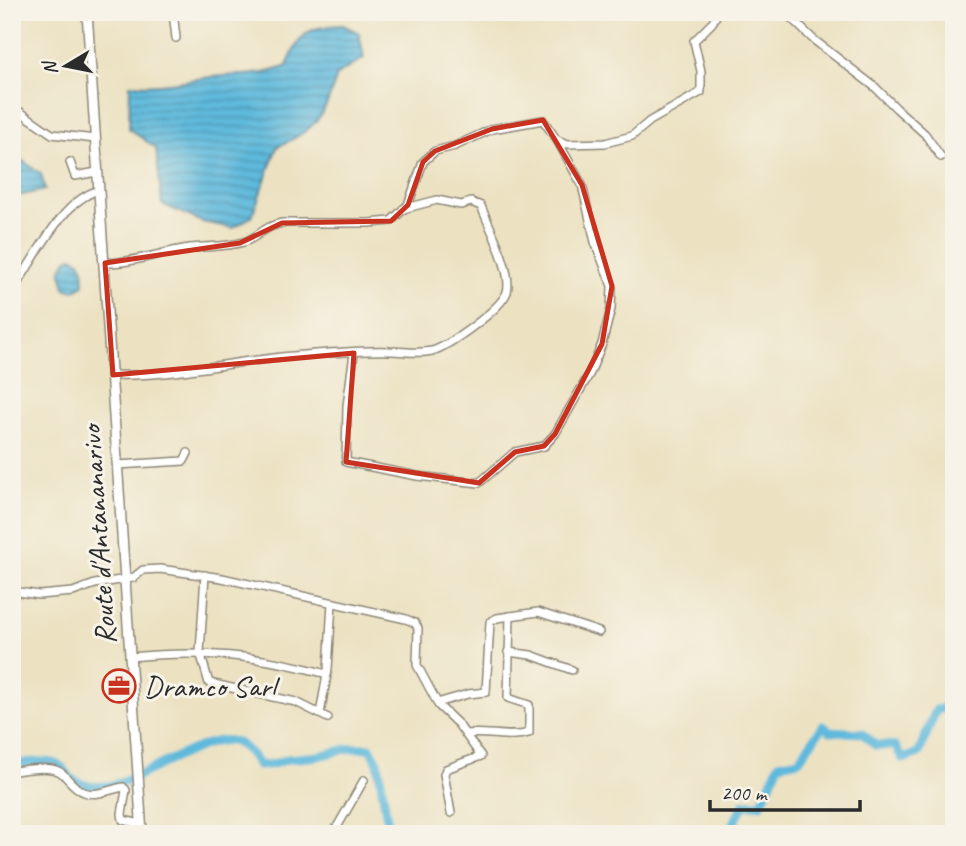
<svg xmlns="http://www.w3.org/2000/svg" width="966" height="846" viewBox="0 0 966 846" font-family="Caveat,sans-serif">
	<style>
		.water { fill: url(#water-rules); stroke: #447284; stroke-width: 2 }
		.lines { fill: none; stroke-linecap: round; stroke-linejoin: round }
		.river { stroke: #5eb9dc; stroke-width: 9 }
		.minor-casing { stroke: #8c8676; stroke-width: 10 }
		.major-casing { stroke: #8c8676; stroke-width: 12 }
		.minor { stroke: #fff; stroke-width: 7 }
		.major { stroke: #fff; stroke-width: 9 }
		.marked { fill: none; stroke: #c8321e; stroke-width: 5; stroke-linejoin: round }
		.labels { text-anchor: middle; stroke-width: 6; stroke-linejoin: round; paint-order: stroke }
		.street-label { font-size: 30px; fill: #2b2b2b; stroke: #f7f3e8 }
		.poi-label { font-size: 30px; fill: #2b2b2b; stroke: #f7f3e8; text-anchor: start }
	</style>
	<defs>
		<pattern id="water-rules" width="6" height="5" patternUnits="userSpaceOnUse" patternTransform="scale(1.75)"><rect width="6" height="5" fill="#5eb9dc"/><path d="M0 2.5h6" fill="none" stroke="#4e97b3"/></pattern>
	</defs>
	<rect width="100%" height="100%" fill="#f7f3e8"/>
	<filter id="ink" filterUnits="userSpaceOnUse"><feTurbulence type="fractalNoise" baseFrequency=".0143" numOctaves="2"/><feDisplacementMap in="SourceGraphic" scale="14" xChannelSelector="R" yChannelSelector="G"/><feConvolveMatrix kernelMatrix="1 2 1 2 8 2 1 2 1" color-interpolation-filters="sRGB"/></filter>
	<filter id="wash" filterUnits="userSpaceOnUse"><feTurbulence type="fractalNoise" baseFrequency=".00686" numOctaves="4" result="noise"/><feDisplacementMap in="SourceGraphic" scale="28" xChannelSelector="R" yChannelSelector="G"/><feGaussianBlur stdDeviation="1.57" result="paint"/><feColorMatrix in="noise" values="0 0 0 0 0 0 0 0 0 0 0 0 0 0 0 0 0 1.4 0 .05"/><feComposite in="paint" operator="in"/></filter>
	<g filter="url(#wash)">
		<rect width="100%" height="100%" fill="#ece2c2"/>
		<g class="water">
			<path d="M343,25L359,33L364,58L337,75C324,117 317,129 277,147L252,216L233,228L202,222L162,204L156,148L129,129L130,84C158,87 185,80 212,77C237,74 263,77 287,66C301,32 307,27 343,25Z"/>
			<path d="M12,153L41,174L45,190L18,196L12,201Z"/>
			<path d="M72,257C86,261 83,273 84,285L73,291L65,288L61,271L67,259Z"/>
		</g>
		<g class="lines">
			<g class="river">
				<path d="M12,765C27,763 46,759 60,766C64,768 67,774 71,778C83,788 101,788 117,784C145,777 204,736 231,741C244,743 253,756 259,766L273,764L288,759L318,756L351,748H370L378,762L388,826L392,834"/>
				<path d="M415,834L422,829L441,834"/>
				<path d="M728,834L744,804H761L779,764L799,760L823,726L830,731L862,733L875,745L895,746L903,759L919,753L936,710L954,706"/>
			</g>
		</g>
	</g>
	<g filter="url(#ink)">
		<g class="lines">
			<defs>
				<g id="minor">
					<path d="M173,12L176,38"/>
					<path d="M777,12L790,17L814,40L875,87L897,109L925,134L941,157"/>
					<path d="M12,106L52,134L95,139"/>
					<path d="M70,162L75,176L97,172"/>
					<path d="M105,263C134,263 161,252 190,248C207,246 227,247 244,242C259,237 264,226 282,223H369L391,221L408,205L423,162L435,151L455,146L492,129L543,120L557,140L568,144L605,143L632,136L650,121L701,92V71L694,41L712,23L718,12"/>
					<path d="M12,291C35,260 60,201 99,190"/>
					<path d="M354,353L347,406L346,462L417,476L479,483L515,452L544,446L555,434L590,373L602,344L611,309L612,286L595,242L582,185L557,140"/>
					<path d="M113,375C177,377 240,359 304,355C332,353 362,350 390,351C404,351 418,354 432,351C449,346 501,309 507,292C513,272 489,226 481,206L471,202L461,205L437,200L403,209"/>
					<path d="M117,465L184,461L188,453"/>
					<path d="M205,575L200,652L209,683L296,702L328,718"/>
					<path d="M12,591L39,595L73,592L95,584L133,578L143,570L160,569L222,578L406,619L415,623L418,628L417,665L439,706L458,724L481,756L446,769L444,774L451,813"/>
					<path d="M508,652L531,655L572,670"/>
					<path d="M130,657C202,650 258,655 327,674"/>
					<path d="M437,703L468,694L486,692L490,622L497,618L538,612L599,632"/>
					<path d="M320,714L328,669L332,603"/>
					<path d="M466,734C487,731 509,739 529,733V705L508,698L510,616"/>
					<path d="M12,771C26,770 51,764 63,774C69,780 75,789 84,792C96,797 111,789 123,787L126,790L122,814L123,820L141,824"/>
					<path d="M333,834L364,780"/>
				</g>
				<path id="major" d="M87,12L142,834"/>
			</defs>
			<use href="#minor" class="minor-casing"/>
			<use href="#major" class="major-casing"/>
			<use href="#minor" class="minor"/>
			<use href="#major" class="major"/>
		</g>
	</g>
	<path class="marked" d="M543,120L582,185L612,286L602,344L555,434L544,446L515,452L479,483L346,462L354,353L113,375L105,263L240,243L282,223L391,221L408,205L423,162L435,151L492,129Z"/>
	<defs>
		<symbol id="office-ring" viewBox="-11 -11 22 22"><circle r="9.5" fill="#f7f3e8" stroke="#c8321e" stroke-width="1.5"/><path d="M-6-3h4V-5.5h4V-3h4V5H-6ZM-1-4.5V-3h2v-1.5ZM-6 0V1H6V0Z" fill="#c8321e"/></symbol>
	</defs>
	<g fill-rule="evenodd">
		<use href="#office-ring" x="100" y="667" width="38" height="38"/>
	</g>
	<g class="labels">
		<g class="street-label">
			<text transform="translate(98 535) rotate(-94)" y="10">Route d'Antananarivo</text>
		</g>
		<g class="poi-label">
			<text x="144" y="696">Dramco Sarl</text>
		</g>
	</g>
	<rect width="966" height="846" fill="none" stroke="#f7f3e8" stroke-width="42"/>
	<g transform="translate(66 66) rotate(260)" stroke="#f7f3e8" stroke-width="5" paint-order="stroke">
	<path d="M0-5L12 26L0 18L-12 26Z" fill="#2b2b2b"/>
	<text y="-10" font-size="19" font-weight="bold" text-anchor="middle" fill="#2b2b2b">N</text>
	</g>
	<path d="M710 800v10h150v-10" fill="none" stroke="#2b2b2b" stroke-width="3.5"/>
	<text x="721" y="800" font-size="21" fill="#2b2b2b" stroke="#f7f3e8" stroke-width="5" paint-order="stroke">200 m</text>
</svg>
